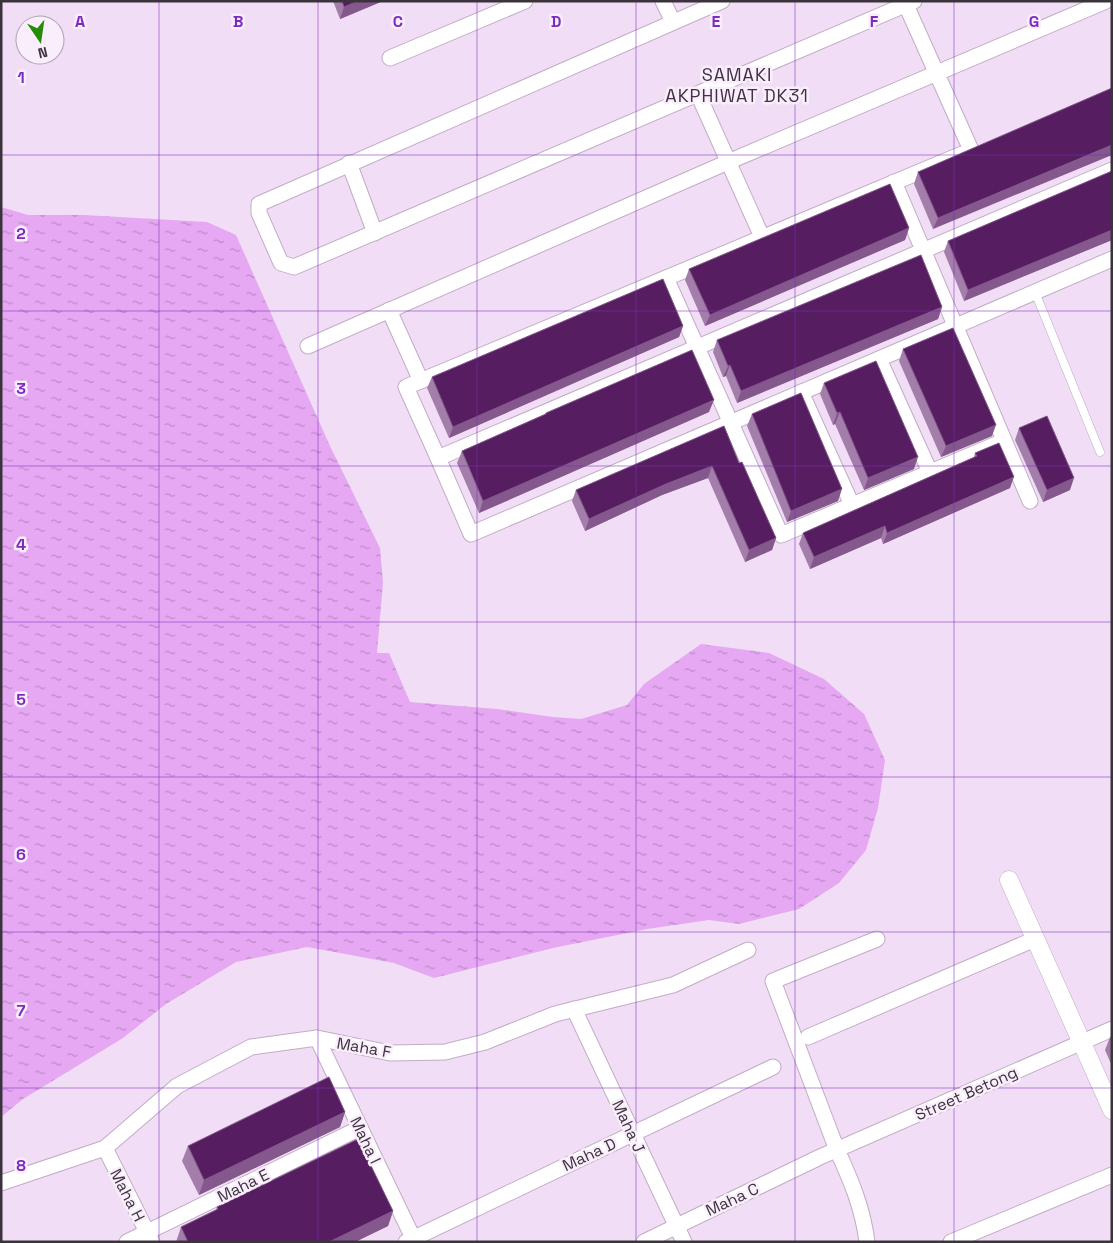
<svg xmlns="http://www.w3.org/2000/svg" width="1113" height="1243" viewBox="0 0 1113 1243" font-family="'Space Grotesk',sans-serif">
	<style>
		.water { fill: url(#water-ripples) }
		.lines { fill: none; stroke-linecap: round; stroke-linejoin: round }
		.service-casing { stroke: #c0adc4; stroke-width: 9 }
		.minor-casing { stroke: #c0adc4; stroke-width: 17 }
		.tertiary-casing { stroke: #c0adc4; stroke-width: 19 }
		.service { stroke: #fff; stroke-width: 8 }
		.minor { stroke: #fff; stroke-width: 15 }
		.tertiary { stroke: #fff; stroke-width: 18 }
		.wall { fill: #a47eaa }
		.shaded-wall { fill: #84578d }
		.building { fill: #561e60; stroke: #84578d }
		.grid { fill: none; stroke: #7b2cbf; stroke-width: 1; stroke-opacity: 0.55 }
		.labels { text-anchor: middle; stroke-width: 5; stroke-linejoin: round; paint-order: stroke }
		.street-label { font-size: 16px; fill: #3a333c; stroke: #faeefc }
		.neighbourhood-label { font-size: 18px; letter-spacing: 1px; fill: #413144; stroke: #faeefc }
		.grid-label { font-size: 16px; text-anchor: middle; font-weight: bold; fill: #7b2cbf; stroke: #faeefc; stroke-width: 5; stroke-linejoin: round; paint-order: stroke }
	</style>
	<defs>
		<pattern id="water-ripples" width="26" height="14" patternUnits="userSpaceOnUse" patternTransform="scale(1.25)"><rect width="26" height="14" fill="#e6a8f3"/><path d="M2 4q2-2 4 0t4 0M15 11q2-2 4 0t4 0" fill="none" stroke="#bb89c6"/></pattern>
	</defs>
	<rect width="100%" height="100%" fill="#f1ddf5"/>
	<path class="water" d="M1,207L28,215H84L207,222L236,235L330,446L380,548L383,582L377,653H389L410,702L497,709L553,717L581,719L627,705L644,684L701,644L769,653L824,679L864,714L885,760L878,808L866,850L839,883L799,909L739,924L709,920L647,929L553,948L434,978L394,963L307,947L236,962L166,1004L123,1038L23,1099L1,1117Z"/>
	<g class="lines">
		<defs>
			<path id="service" d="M1035,292L1100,452"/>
			<g id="minor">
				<path d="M663,1L673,22"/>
				<path d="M722,1L259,204V213L281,263L294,267L914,1"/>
				<path d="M906,5L971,150"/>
				<path d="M390,58L525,1"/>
				<path d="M698,94L762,237"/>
				<path d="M349,163L375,233"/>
				<path d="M1112,170L438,458L471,534L1112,259"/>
				<path d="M894,182L1030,501"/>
				<path d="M666,278L781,535L1004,441"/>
				<path d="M389,310L421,381"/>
				<path d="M308,346L728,162L1106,1"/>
				<path d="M879,359L930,472"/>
				<path d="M801,392L852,505"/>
				<path d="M438,458L406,387L962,154"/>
				<path d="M574,1009L684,1242"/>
				<path d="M808,1037L1035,939"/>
				<path d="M317,1038L415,1242"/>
				<path d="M105,1148L152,1242"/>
				<path d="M1,1183L105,1148L177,1086L251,1047L317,1038L390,1053L445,1052L485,1042L555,1014L673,985L748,950"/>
				<path d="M127,1242L360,1128"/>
				<path d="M406,1242L773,1067"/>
				<path d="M644,1242L820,1157L1112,1029"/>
				<path d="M867,1242C863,1209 851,1180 837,1150L773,981L877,939"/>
				<path d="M951,1242L1112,1175"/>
			</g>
			<path id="tertiary" d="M1009,880L1112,1110"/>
		</defs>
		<use href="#service" class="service-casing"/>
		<use href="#minor" class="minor-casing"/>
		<use href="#tertiary" class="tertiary-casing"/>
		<use href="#service" class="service"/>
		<use href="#minor" class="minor"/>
		<use href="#tertiary" class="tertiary"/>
	</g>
	<g class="wall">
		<path d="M333,1H383L340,19Z"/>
		<path d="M1112,88L933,229L914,184L918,172Z"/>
		<path d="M1112,171V240L964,301L944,252L948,241Z"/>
		<path d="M909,228L905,240L705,326L685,280L689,269Z"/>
		<path d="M942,307L938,319L737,403L726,376L723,377L713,352L717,340Z"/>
		<path d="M683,326L679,337L449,438L427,388L432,377Z"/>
		<path d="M903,349L992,436L941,457L899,361Z"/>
		<path d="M824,383L914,469L864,490L835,424L833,425L820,394Z"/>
		<path d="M709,412L479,513L457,463L462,451L545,414L546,413Z"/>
		<path d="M752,414L838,501L787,522L747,426Z"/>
		<path d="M724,426L739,463L776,538L772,550L745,562L708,478L662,495L585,531L572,501L576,490Z"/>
		<path d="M1019,428L1070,490L1043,502L1015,440Z"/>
		<path d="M975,453L1010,488L883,544L881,538L810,569L799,544L803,533L974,457Z"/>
		<path d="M1112,1036V1066L1105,1050L1110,1037Z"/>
		<path d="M345,1112L340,1127L199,1195L182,1161L188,1146Z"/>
		<path d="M217,1207L393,1211L388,1226L355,1242H176L181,1227L216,1210Z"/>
	</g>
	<g class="shaded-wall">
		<path d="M358,1H383L340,19L344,7Z"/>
		<path d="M1112,145V155L933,229L938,218Z"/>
		<path d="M909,228L905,240L705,326L710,315Z"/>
		<path d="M1112,230V240L964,301L968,290Z"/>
		<path d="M942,307L938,319L737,403L741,391Z"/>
		<path d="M683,326L679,337L449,438L453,427Z"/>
		<path d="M730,365L726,376L723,377L728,366Z"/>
		<path d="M714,400L709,412L479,513L483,501Z"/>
		<path d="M840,412L835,424L833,425L837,413Z"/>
		<path d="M996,425L992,436L941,457L946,446Z"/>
		<path d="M918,457L914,469L864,490L868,478Z"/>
		<path d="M712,466L708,478L662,495L585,531L589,519L666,484Z"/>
		<path d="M1014,477L1010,488L883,544L887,533Z"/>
		<path d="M1074,478L1070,490L1043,502L1047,490Z"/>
		<path d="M842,489L838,501L787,522L791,511Z"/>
		<path d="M885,526L881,538L810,569L814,557Z"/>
		<path d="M776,538L772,550L745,562L749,550Z"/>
		<path d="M345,1112L340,1127L199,1195L204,1180Z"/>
		<path d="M393,1211L388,1226L355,1242H329Z"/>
	</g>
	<g class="building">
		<path d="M342,1H358L344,7Z"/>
		<path d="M1112,88V145L938,218L918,172Z"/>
		<path d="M1112,171V230L968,290L948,241Z"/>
		<path d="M890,184L909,228L710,315L689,269Z"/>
		<path d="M921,255L942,307L741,391L730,365L728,366L717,340Z"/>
		<path d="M663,279L683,326L453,427L432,377Z"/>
		<path d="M953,328L996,425L946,446L903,349Z"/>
		<path d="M692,350L714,400L483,501L462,451L546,414V413Z"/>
		<path d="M876,361L918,457L868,478L840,412L837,413L824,383Z"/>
		<path d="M801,393L842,489L791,511L752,414Z"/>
		<path d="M1047,416L1074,478L1047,490L1019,428Z"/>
		<path d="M724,426L739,463L742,462L776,538L749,550L712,466L666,484L589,519L576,490Z"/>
		<path d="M999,443L1014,477L887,533L885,526L814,557L803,533L977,456L975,453Z"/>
		<path d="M329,1077L345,1112L204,1180L188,1146Z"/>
		<path d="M358,1139L393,1211L329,1242H188L181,1227L218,1209L217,1207Z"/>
	</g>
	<path class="grid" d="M159,1V1242M318,1V1242M477,1V1242M636,1V1242M795,1V1242M954,1V1242M1,155H1112M1,311H1112M1,466H1112M1,622H1112M1,777H1112M1,932H1112M1,1088H1112"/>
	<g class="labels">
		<g class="street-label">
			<text transform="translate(364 1047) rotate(10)" y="6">Maha F</text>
			<text transform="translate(966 1093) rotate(-24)" y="6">Street Betong</text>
			<text transform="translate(629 1126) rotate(65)" y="6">Maha J</text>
			<text transform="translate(366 1140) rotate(64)" y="6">Maha I</text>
			<text transform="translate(589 1154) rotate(-25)" y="6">Maha D</text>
			<text transform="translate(243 1185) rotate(-26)" y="6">Maha E</text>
			<text transform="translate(128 1195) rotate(63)" y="6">Maha H</text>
			<text transform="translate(732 1199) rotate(-25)" y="6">Maha C</text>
		</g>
		<g class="neighbourhood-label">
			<text x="737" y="81">SAMAKI<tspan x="737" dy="21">AKPHIWAT DK31</tspan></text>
		</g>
	</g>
	<g class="grid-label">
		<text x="80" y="27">A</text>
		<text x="238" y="27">B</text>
		<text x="398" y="27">C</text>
		<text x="556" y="27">D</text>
		<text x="716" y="27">E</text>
		<text x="874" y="27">F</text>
		<text x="1034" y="27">G</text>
		<text x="21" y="83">1</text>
		<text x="21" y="239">2</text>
		<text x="21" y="394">3</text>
		<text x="21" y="550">4</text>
		<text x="21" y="705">5</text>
		<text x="21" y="860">6</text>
		<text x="21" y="1016">7</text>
		<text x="21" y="1171">8</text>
	</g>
	<rect width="1113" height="1243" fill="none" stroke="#3a333c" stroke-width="5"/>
	<g transform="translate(40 40) rotate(167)"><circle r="24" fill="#faeefc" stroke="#ada3af"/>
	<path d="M0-4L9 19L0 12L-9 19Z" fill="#248c07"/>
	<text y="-8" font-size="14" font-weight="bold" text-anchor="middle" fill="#3a333c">N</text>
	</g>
</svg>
